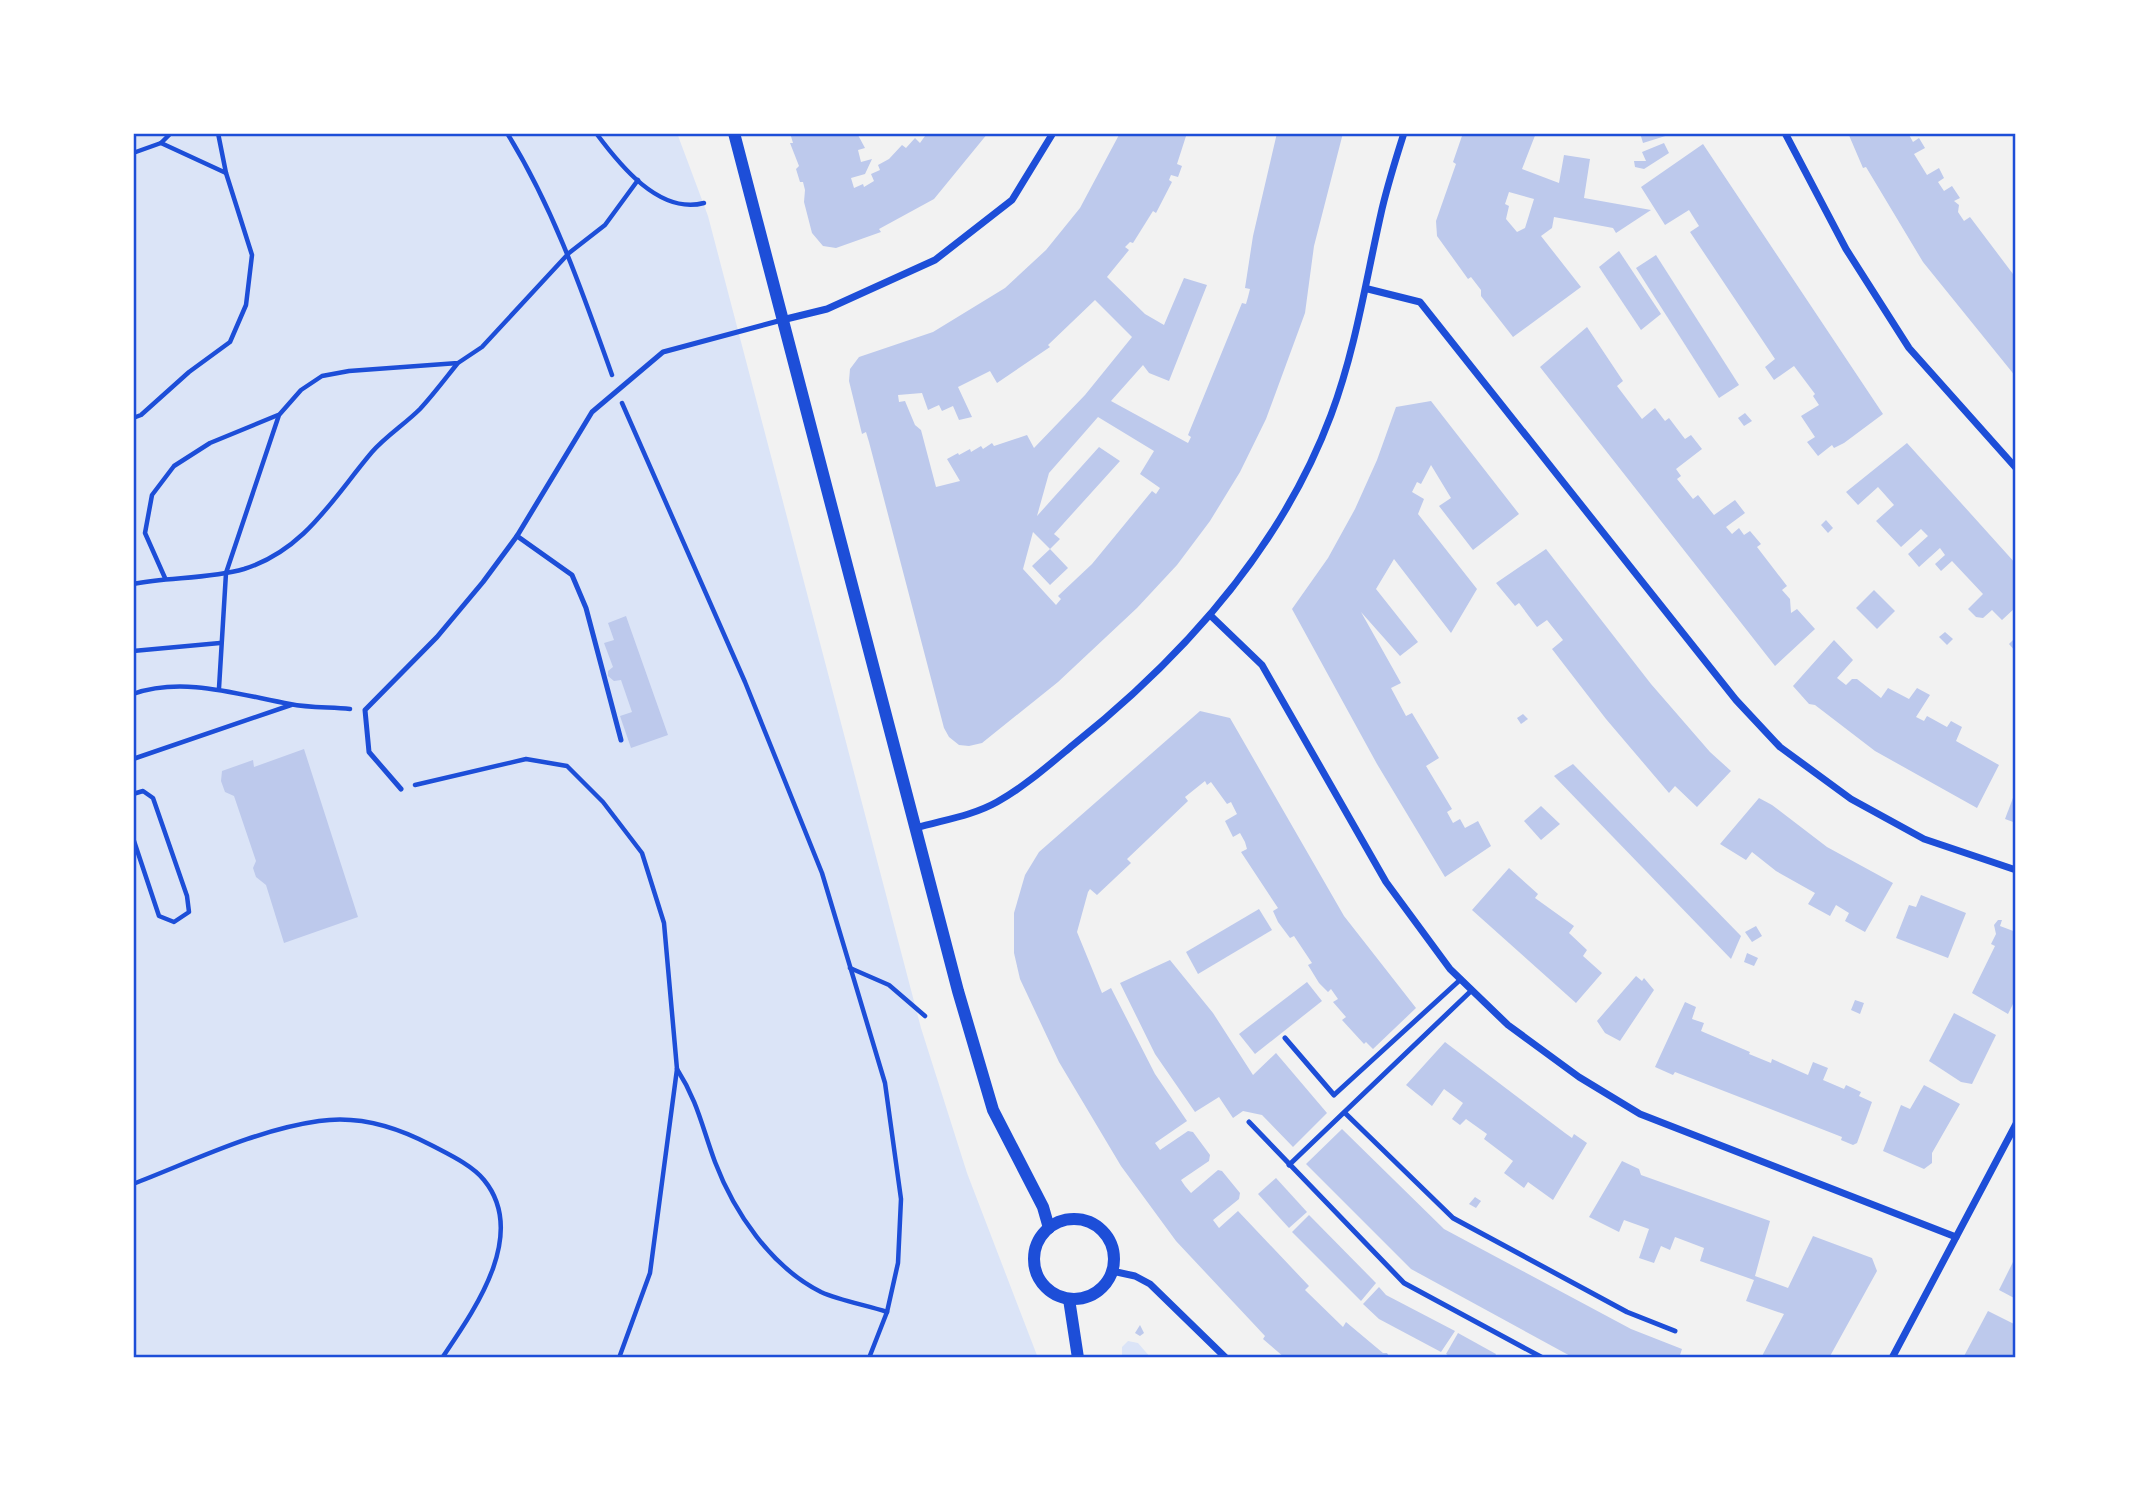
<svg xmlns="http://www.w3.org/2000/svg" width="2149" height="1491" viewBox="0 0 2149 1491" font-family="'Public Sans',sans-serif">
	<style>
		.green { fill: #dbe4f7 }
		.building { fill: #bdc9ec; fill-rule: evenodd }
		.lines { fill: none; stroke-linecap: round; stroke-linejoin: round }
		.path { stroke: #1d4ed8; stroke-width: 4.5 }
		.service { stroke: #1d4ed8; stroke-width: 5 }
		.minor { stroke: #1d4ed8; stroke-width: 7 }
		.tertiary { stroke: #1d4ed8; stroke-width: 12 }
		.neatline { fill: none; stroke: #1d4ed8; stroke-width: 2.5 }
	</style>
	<rect width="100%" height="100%" fill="#f2f2f2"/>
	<g class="green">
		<path d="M133,133H677L708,216L921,1028L967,1173L1038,1358H133Z"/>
		<path d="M1128,1341L1138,1343L1151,1358H1122V1347Z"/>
	</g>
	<g class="building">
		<path d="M790,133L858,135L865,148L858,150L861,162L872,159L865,174L851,178L854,188L863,184L864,187L874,181L871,174L880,170L878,165L889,159L902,145L906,148L915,138L920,143L925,136L922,133H988L934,199L879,229L881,232L836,248L823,246L812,233L804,202L805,190L803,182H800L796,169L799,166L790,143H793Z"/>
		<path d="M1120,133H1187L1177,164L1182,166L1178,177L1171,175L1169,180L1172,182L1156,213L1153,211L1133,243L1130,242L1125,247L1129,250L1107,277L1145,314L1164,325L1184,278L1207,285L1169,381L1149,373L1143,365L1111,401L1188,443L1191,437L1188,435L1242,303L1246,304L1248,297L1250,289L1245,288L1253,236L1277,133H1343L1314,246L1305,313L1266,419L1240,472L1210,521L1177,565L1137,608L1058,682L982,743L969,746L959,745L949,737L944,728L869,442L866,432L862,434L849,381L850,369L859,357L933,332L1005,288L1046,250L1080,208ZM1095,300L1132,337L1085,395L1034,448L1027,435L994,446L992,443L983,449L981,446L971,452L970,449L959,455L958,453L947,459L960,481L936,487L921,430L915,425L905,401L899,402L898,395L922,393L928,410L939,405L942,411L953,406L959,420L972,417L958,387L990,371L997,383L1050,347L1048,345ZM1098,417L1154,451L1140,474L1160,488L1156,494L1152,491L1092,564L1058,596L1061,599L1056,605L1023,569L1033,532L1050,549L1032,566L1050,585L1068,568L1050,549L1060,539L1054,534L1120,461L1099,447L1037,516L1049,473Z"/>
		<path d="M1463,133H1536L1522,169L1559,183L1564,155L1590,159L1584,198L1651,210L1616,233L1613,228L1554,217L1552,228L1541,236L1581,287L1513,337L1481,296V290L1471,277L1468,279L1437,236L1436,221L1456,164L1453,162ZM1509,192L1534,199L1525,228L1517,232L1506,219L1509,206L1505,204Z"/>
		<path d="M1640,133H1675L1643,143Z"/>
		<path d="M1848,133H1908L1913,142L1919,138L1925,148L1914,154L1927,175L1939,168L1944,178L1938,182L1944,191L1952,186L1960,198L1954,201L1959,205L1958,212L1964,221L1970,217L2016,278V377L1923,262L1866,167L1863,168Z"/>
		<path d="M1664,143L1669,153L1644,169L1635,167L1634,161H1646L1642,152Z"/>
		<path d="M1703,144L1883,414L1844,443L1834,448L1832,445L1818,456L1807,442L1815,437L1801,416L1819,405L1813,396L1815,394L1794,366L1774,380L1765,367L1775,359L1690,232L1699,226L1689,210L1665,225L1641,187Z"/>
		<path d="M1619,251L1661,314L1641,330L1599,267Z"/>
		<path d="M1656,255L1739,385L1719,398L1636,268Z"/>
		<path d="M1587,327L1623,381L1617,386L1642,419L1655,408L1665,421L1669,418L1685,439L1691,435L1702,449L1676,469L1681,476L1677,479L1693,499L1698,495L1714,515L1735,500L1745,513L1726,527L1732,534L1739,528L1744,535L1750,531L1761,544L1757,547L1787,586L1782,590L1790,599L1791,613L1797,609L1815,629L1775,666L1540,367Z"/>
		<path d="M1431,401L1519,514L1473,550L1439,506L1451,498L1431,465L1421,484L1417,482L1412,492L1424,499L1418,514L1477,589L1451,633L1394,559L1376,589L1418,642L1400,656L1361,612L1401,683L1391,688L1406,716L1412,713L1439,758L1426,766L1452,809L1447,812L1453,823L1460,819L1465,828L1478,821L1491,846L1445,877L1377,764L1292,609L1328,558L1355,509L1377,460L1396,407Z"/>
		<path d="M1745,413L1752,421L1744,426L1738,418Z"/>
		<path d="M1907,443L2016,564V607L2002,620L1992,610L1983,618L1976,617L1968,609L1983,594L1952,561L1941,571L1935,564L1945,555L1940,548L1919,567L1908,554L1928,536L1921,529L1901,547L1876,521L1894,505L1878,487L1858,505L1846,492Z"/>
		<path d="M1826,520L1833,528L1828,533L1821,525Z"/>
		<path d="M1546,549L1651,684L1710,752L1731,771L1697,807L1675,786L1669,793L1606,719L1552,649L1563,640L1547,620L1537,627L1519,603L1515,606L1496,583Z"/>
		<path d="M1874,590L1895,611L1877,629L1856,608Z"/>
		<path d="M626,616L668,735L631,748L620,716L632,712L621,680L614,681L608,676V671L613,667L604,643L614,640L608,623Z"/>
		<path d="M1945,632L1953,639L1947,645L1939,637Z"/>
		<path d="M2016,637V652L2009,644Z"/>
		<path d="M1834,640L1853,660L1837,678L1846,685L1852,679H1857L1881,698L1888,688L1909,699L1917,688L1930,695L1916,717L1924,721L1927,716L1947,727L1951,721L1962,727L1956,741L1999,765L1977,808L1875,751L1815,705L1809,704L1793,686Z"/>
		<path d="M1200,711L1230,718L1344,916L1416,1008L1373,1049L1366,1042L1364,1044L1342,1020L1346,1017L1333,1002L1338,999L1331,989L1328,992L1319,983L1308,965L1312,963L1294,936L1290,938L1278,922L1273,911L1278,908L1241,852L1247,849L1245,842L1240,833L1233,837L1225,821L1237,814L1231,802L1227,804L1211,782L1207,785L1205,781L1185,797L1188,801L1127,859L1131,863L1097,895L1090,889L1088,892L1077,932L1102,993L1111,988L1155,1074L1187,1121L1155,1143L1160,1150L1188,1131L1193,1132L1210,1155L1209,1161L1181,1180L1185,1186L1191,1193L1218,1170L1222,1171L1240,1193L1239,1199L1213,1220L1219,1228L1238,1211L1309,1286L1305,1290L1343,1327L1346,1322L1383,1353H1387L1390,1358H1285L1263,1339L1265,1336L1176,1241L1121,1166L1059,1062L1020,979L1014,953V913L1025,875L1039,852Z"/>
		<path d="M1523,714L1528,719L1521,724L1517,718Z"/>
		<path d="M304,749L358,917L284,943L266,885L256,877L253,868L256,861L234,796L225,792L221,781L222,771L253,760L254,767Z"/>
		<path d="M1573,764L1741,936L1731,959L1554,776Z"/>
		<path d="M2016,790V823L2005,819Z"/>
		<path d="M1759,798L1772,805L1827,847L1893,883L1865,932L1845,921L1849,913L1836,905L1830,916L1808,904L1815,893L1776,871L1752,852L1746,860L1720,844Z"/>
		<path d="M1541,806L1560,824L1541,840L1524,821Z"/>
		<path d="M1509,868L1538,894L1535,898L1574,926L1569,933L1587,950L1583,956L1602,973L1576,1003L1472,910Z"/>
		<path d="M1921,895L1966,913L1948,958L1896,938L1909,905L1916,907Z"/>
		<path d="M1259,909L1272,930L1198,974L1186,952Z"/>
		<path d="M1998,920H2002L2000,926L2016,932V998L2008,1014L1972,993L1995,946L1991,944L1996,934L1994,925Z"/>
		<path d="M1756,926L1762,936L1752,942L1745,932Z"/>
		<path d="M1747,953L1758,958L1754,966L1744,962Z"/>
		<path d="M1170,960L1213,1013L1253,1075L1276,1053L1327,1113L1293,1147L1262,1115L1243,1111L1233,1118L1219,1097L1195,1112L1155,1054L1120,983Z"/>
		<path d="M1636,976L1642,981L1644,978L1654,990L1620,1041L1605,1033L1597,1021Z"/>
		<path d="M1307,982L1322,1001L1255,1054L1239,1034Z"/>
		<path d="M1855,1000L1864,1003L1860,1014L1851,1010Z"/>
		<path d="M1685,1002L1696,1007L1692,1019L1704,1023L1701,1031L1750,1052L1749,1054L1771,1063L1772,1059L1808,1075L1813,1062L1828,1068L1823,1080L1844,1089L1846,1085L1861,1092L1859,1096L1872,1102L1857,1143L1853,1145L1841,1140L1842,1137L1675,1072L1673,1075L1655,1067Z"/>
		<path d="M1954,1013L1996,1035L1972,1084L1961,1082L1929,1061Z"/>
		<path d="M1445,1042L1565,1133L1572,1138L1574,1134L1587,1143L1553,1200L1528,1182L1524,1188L1504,1173L1513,1161L1484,1139L1487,1134L1466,1119L1460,1125L1452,1119L1463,1103L1444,1089L1432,1106L1406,1085Z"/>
		<path d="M1924,1085L1960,1104L1932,1153V1163L1924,1169L1883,1151L1901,1105L1910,1109Z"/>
		<path d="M1342,1129L1444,1229L1631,1329L1682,1349L1679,1358H1574L1411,1269L1306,1164Z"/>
		<path d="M1622,1161L1639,1169L1641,1175L1770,1221L1755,1276L1788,1288L1813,1236L1872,1258L1877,1271L1829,1358H1761L1784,1314L1746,1301L1754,1280L1700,1261L1704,1248L1675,1237L1670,1250L1661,1246L1654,1263L1639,1258L1649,1229L1624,1220L1619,1232L1589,1217Z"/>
		<path d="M1276,1178L1307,1212L1289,1228L1258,1194Z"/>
		<path d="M1475,1197L1481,1201L1476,1208L1469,1204Z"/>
		<path d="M1309,1215L1376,1283L1361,1301L1292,1232Z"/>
		<path d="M2016,1256V1299L1999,1290Z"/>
		<path d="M1379,1287L1386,1295L1455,1331L1441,1352L1379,1319L1363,1304Z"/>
		<path d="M1988,1311L2016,1325V1358H1963Z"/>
		<path d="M1140,1325L1144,1333L1140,1336L1135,1333Z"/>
		<path d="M1458,1333L1496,1354L1494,1358H1453L1446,1354Z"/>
	</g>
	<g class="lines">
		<g class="path">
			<path d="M507,133C554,209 582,291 612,375"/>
			<path d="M596,133C619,164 659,215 704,203"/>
			<path d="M161,143L226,173"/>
			<path d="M133,153L161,143L171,133"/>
			<path d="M622,403L745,682L822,873L885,1083L901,1199L898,1263L887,1312L869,1358"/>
			<path d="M133,418L141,415L189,372L230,342L246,305L252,255L226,173L218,133"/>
			<path d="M165,578L145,533L152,495L174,466L210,443L278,415"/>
			<path d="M133,584C169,577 209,579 244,569C305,550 333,498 372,452C386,436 405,424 420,409C433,395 445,379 457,364"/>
			<path d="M133,651L220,643"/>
			<path d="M219,688L226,573L279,415L301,390L322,376L349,371L458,363L482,347L569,253L605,225L638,180"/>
			<path d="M133,694C183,676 240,695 290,704C309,708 330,707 350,709"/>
			<path d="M133,759L291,705"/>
			<path d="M415,785L526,759L567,766L603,802L642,853L664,923L677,1069L650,1273L619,1358"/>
			<path d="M133,794L143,791L153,798L187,896L189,912L174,922L159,916L133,838"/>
			<path d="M850,968L889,985L925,1016"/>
			<path d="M677,1069C698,1102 702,1127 715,1162C734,1212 771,1267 821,1292C841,1301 866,1305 887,1312"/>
			<path d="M133,1184C193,1161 255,1130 319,1121C358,1115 397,1127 431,1145C448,1154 472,1165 484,1180C529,1235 473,1312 442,1358"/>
		</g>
		<g class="service">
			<path d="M517,536L572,575L586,608L621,740"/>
			<path d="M401,789L369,752L365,710L437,637L483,582L517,536L592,412L663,352L782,320"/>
			<path d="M1285,1038L1334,1095L1461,979"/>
			<path d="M1345,1113L1453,1218L1627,1312L1675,1331"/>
			<path d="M1249,1122L1404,1283L1543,1358"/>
			<path d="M1289,1165L1472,990"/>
		</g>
		<g class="minor">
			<path d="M1785,133L1846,249L1909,348L2016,468"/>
			<path d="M1368,289L1420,302L1736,700L1780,747L1851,799L1924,839L2016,870"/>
			<path d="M782,320L827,309L935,260L1012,200L1053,133"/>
			<path d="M1210,615L1262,665L1386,882L1450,969L1508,1025L1579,1077L1640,1114L1956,1237"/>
			<path d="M916,828C943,820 972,816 997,802C1024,787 1049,765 1073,745C1183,657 1281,549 1331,415C1356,348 1366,279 1382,209C1388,184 1396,158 1404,133"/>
			<path d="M1112,1271L1135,1276L1150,1284L1226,1358"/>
			<path d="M1892,1358L2016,1124"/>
		</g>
		<g class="tertiary">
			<path d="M734,133L958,991L993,1110L1043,1207L1049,1228"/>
			<circle cx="1074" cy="1259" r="40"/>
			<path d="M1069,1299L1078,1358"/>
		</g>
	</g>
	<rect width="2149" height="1491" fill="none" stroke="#ffffff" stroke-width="270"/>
	<rect x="135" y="135" width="1879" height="1221" class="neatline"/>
</svg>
